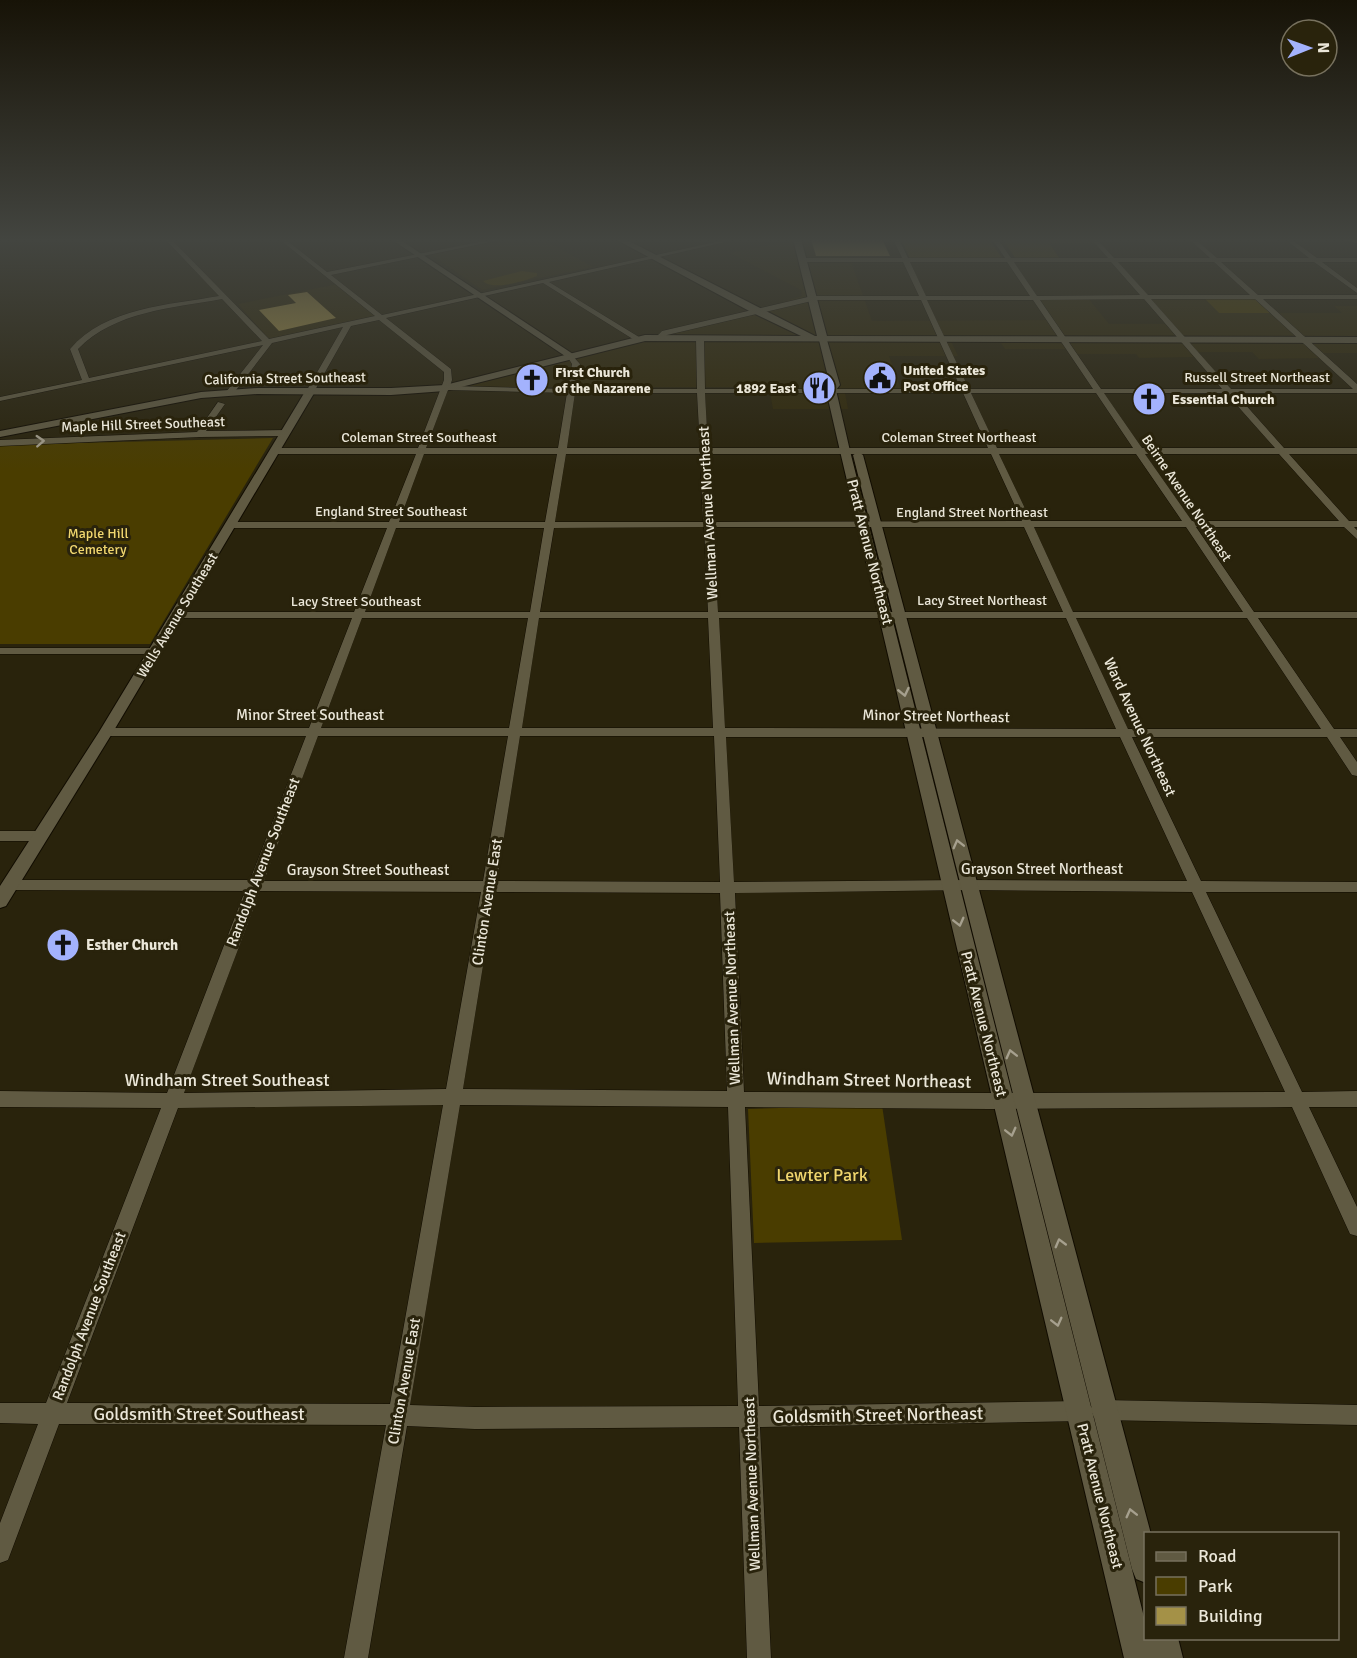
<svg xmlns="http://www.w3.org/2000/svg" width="1357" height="1658" viewBox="0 0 1357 1658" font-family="Signika,sans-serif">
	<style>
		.built { fill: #312909 }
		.green { fill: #4a3d00 }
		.building { fill: #a49147 }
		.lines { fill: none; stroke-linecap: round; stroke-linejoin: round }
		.minor-casing { stroke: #110c00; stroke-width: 1 }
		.tertiary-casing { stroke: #110c00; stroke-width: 2 }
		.secondary-casing { stroke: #110c00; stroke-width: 2 }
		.motorway-casing { stroke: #110c00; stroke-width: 2 }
		.minor { fill: #605a42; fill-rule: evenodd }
		.tertiary { fill: #605a42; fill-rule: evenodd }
		.secondary { fill: #605a42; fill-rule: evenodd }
		.motorway { fill: #b99c19; fill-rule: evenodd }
		.oneway { stroke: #a6a08e }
		.labels { text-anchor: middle; stroke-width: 6; stroke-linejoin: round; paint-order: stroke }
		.far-poi-label { font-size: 14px; font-weight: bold; fill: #ebe7d9; stroke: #29230c; text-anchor: start }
		.far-street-label { font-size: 14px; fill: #ebe7d9; stroke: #29230c }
		.far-park-label { font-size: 14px; fill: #f0d66e; stroke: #29230c }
		.street-label { font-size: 15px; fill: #ebe7d9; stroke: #29230c }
		.poi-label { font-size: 15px; font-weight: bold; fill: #ebe7d9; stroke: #29230c; text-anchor: start }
		.near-street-label { font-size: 18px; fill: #ebe7d9; stroke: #29230c }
		.near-park-label { font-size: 18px; fill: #f0d66e; stroke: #29230c }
	</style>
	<rect width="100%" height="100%" fill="#29230c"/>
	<g class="built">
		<path d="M511,239H543L593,267L482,290L430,254Z"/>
		<path d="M788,239H843L872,321L1052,320L1037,298H1088L1109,324H1171L1148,298H1203L1219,313H1342L1334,306H1357V353H1321L1326,358L1259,359L1252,352H1191L1195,357L1139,358L1136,354H1069L1066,349H1005L1001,343H952L958,356H889L902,392L845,393L848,409H773L769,387H431L756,311L802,296L801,290L730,253L788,241Z"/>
		<path d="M338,284L375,316L270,340L238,304Z"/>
	</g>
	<g class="green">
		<path d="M901,239H989L1002,258L910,259Z"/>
		<path d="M1002,239H1090L1094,243H1049L1060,259H1016Z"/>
		<path d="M522,271L537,273V276C525,281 492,291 483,281Z"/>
		<path d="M1254,298L1270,313H1219L1205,299Z"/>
		<path d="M273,438L150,644H0V445Z"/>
		<path d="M882,1105L902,1240L754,1243L748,1109Z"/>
	</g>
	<g class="building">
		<path d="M811,239H882L890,256H816Z"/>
		<path d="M307,292L336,318L279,331L259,310L296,303L288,295Z"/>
	</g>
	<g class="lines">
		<defs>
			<g id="minor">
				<path d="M165,239H171L269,339L375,316L279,239H285L327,272L494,239H505L331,275L382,315L729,239H739L549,282L639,337V341H636L543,283L386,318L451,369L452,380L450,386L568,389L572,364L567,356L571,354L580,364L576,389H697L696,339L700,337L704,339L705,389H961L921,300H816L667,335L659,340L655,338L662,331L812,296H919L903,262H803L800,260L803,258H902L893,239H899L908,258H1005L992,239H998L1011,258H1108L1091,239H1097L1114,258H1210L1189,239H1195L1217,258H1309L1285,239H1291L1317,258H1357V262H1322L1357,288V293L1314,262H1221L1258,295H1357V299H1263L1357,384V393H1235L1284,448H1357V454H1289L1349,521H1357V527H1354L1357,530V539L1344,527H1196L1254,612H1357V618H1258L1334,729H1357V737H1340L1357,762V776L1352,775L1327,737H1132L1201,881L1357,882V892H1206L1302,1092L1357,1091V1107H1309L1357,1207V1236L1350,1234L1292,1107L990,1109L745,1107L759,1406L1082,1401L1089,1404L1091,1408L1094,1403L1101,1400L1357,1405V1425L1101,1420L1094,1417L1092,1413L1089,1418L1082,1421L760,1427L771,1658H747L739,1427L475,1429L407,1426L368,1658H344L386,1425L59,1424L8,1560L0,1563V1523L38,1424L0,1423V1403H46L161,1108L0,1107V1091L167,1093L245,891L10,890L5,889L3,885L5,881L10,880H250L306,736H106L100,732L106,728H309L352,618H177L172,615L177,612H354L387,528H232L227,525L232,522H389L416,454H276L272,451L276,448H418L444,380V372L379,320L351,326L315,390L311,392L307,390L343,327L272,343L233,394H230L226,392L263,345L0,401V397L82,380L70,349C106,307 169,305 219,296ZM910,262H1007L1030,296H926ZM1014,262H1111L1140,295L1037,296ZM1118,262H1214L1250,295H1148ZM222,299L262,341L89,378L78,349C115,311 173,308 222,299ZM1144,299L1222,389H1101L1040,300ZM1151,299H1255L1353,389H1231ZM927,300H1033L1093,389H969ZM448,390L567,393L558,448H426ZM575,393H697L700,448H567ZM705,393H963L988,448H708ZM971,393H1096L1133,448H997ZM1104,393H1226L1275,448H1142ZM424,454H557L545,522H399ZM566,454H700L703,522H555ZM709,454H991L1022,521L713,522ZM999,454H1136L1182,521H1031ZM1145,454H1279L1339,521H1192ZM704,527L708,612H540L554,528ZM713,527H1024L1063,612H718ZM1034,527H1186L1243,612H1073ZM396,528H544L530,612H365ZM362,618H528L509,728H321ZM539,618H708L713,728H522ZM719,618H1066L1116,729L725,728ZM1076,618H1247L1321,729H1128ZM318,736H508L483,881H264ZM520,736H714L720,882L497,881ZM726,737H1120L1187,881L968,880L734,882ZM968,890L1192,892L1285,1092L990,1093L744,1092L735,893ZM260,891L481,892L446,1089L184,1093ZM495,892L720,893L727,1091L463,1089ZM443,1105L390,1404L67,1403L178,1108ZM460,1105L728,1107L738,1406L475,1407L410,1405Z"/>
				<path d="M218,402L225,404L206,431L286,430L290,433L286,436L200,437L0,446V440L197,432Z"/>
				<path d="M0,648H155L161,651L155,654H0Z"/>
				<path d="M0,831H39L46,836L39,841H0Z"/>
			</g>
			<g id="tertiary">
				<path d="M391,239H399L576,356L568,358Z"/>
				<path d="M823,337L827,340L840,385L836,390L850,451L1146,1625V1638H1178L1183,1658H1124L840,451L826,390L830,385L819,340Z"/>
				<path d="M311,387L316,390L113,732L6,906L0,908V886L99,732L306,390Z"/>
				<path d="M858,452L863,455L1151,1534H1146V1583L1136,1579L1132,1569L853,455Z"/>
			</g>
			<path id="secondary" d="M615,239H625L815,336H817L793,239H801L827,336L1357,337V343L645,341L445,391L391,395L257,394L201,398L0,437V431L201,392L257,388H391L445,385L645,335L801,336L753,313Z"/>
			<path id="motorway" d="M1337,239H1357V243Z"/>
		</defs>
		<use href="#minor" class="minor-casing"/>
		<use href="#tertiary" class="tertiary-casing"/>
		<use href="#secondary" class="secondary-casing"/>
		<use href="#motorway" class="motorway-casing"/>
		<use href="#minor" class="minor"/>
		<use href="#tertiary" class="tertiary"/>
		<use href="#secondary" class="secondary"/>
		<use href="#motorway" class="motorway"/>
	</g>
	<defs><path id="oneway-chevron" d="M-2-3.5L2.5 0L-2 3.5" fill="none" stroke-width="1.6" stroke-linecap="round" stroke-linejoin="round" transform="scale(1.5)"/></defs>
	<g class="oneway">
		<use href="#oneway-chevron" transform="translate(40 441) rotate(-3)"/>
		<use href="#oneway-chevron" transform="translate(904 692) rotate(77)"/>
		<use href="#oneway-chevron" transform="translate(958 844) rotate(-104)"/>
		<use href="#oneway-chevron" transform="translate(959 922) rotate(76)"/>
		<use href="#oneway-chevron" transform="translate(1011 1054) rotate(-104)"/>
		<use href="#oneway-chevron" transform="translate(1011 1132) rotate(76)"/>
		<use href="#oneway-chevron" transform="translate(1060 1243) rotate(-105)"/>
		<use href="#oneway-chevron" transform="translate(1057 1322) rotate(76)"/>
		<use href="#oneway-chevron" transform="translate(1131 1513) rotate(-104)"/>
	</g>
	<linearGradient id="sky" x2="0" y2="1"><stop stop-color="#171307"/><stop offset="0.51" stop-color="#434540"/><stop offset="1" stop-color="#434540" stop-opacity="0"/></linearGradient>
	<rect width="1357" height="471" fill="url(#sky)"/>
	<defs>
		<symbol id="civic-disc" viewBox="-11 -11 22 22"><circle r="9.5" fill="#a3b2fd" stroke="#29230c"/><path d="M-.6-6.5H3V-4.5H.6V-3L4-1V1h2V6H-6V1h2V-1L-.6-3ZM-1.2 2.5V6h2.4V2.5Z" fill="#111"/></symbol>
		<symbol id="church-disc" viewBox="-11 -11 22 22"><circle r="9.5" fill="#a3b2fd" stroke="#29230c"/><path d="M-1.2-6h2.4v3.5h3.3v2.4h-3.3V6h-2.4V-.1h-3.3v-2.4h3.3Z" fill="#111"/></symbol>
		<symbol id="restaurant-disc" viewBox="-11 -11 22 22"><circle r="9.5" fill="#a3b2fd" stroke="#29230c"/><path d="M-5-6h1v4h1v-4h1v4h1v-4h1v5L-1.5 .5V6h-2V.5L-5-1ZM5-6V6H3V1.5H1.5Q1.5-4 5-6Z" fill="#111"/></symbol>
	</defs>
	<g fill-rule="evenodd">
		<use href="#civic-disc" x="861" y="359" width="38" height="38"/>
		<use href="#church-disc" x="513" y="361" width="38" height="38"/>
		<use href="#restaurant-disc" x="800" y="369" width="38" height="38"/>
		<use href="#church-disc" x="1130" y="380" width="38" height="38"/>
		<use href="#church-disc" x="44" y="926" width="38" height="38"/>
	</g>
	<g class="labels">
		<g class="far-poi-label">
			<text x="903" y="375">United States<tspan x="903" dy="16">Post Office</tspan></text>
			<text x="555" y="377">First Church<tspan x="555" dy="16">of the Nazarene</tspan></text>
			<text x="796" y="393" text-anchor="end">1892 East</text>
			<text x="1172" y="404">Essential Church</text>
		</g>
		<g class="far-street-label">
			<text x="1257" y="382">Russell Street Northeast</text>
			<text transform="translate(285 378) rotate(-1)" y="5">California Street Southeast</text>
			<text transform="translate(143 424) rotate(-2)" y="5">Maple Hill Street Southeast</text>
			<text x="419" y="442">Coleman Street Southeast</text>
			<text x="959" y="442">Coleman Street Northeast</text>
			<text transform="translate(1187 498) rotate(56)" y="5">Beirne Avenue Northeast</text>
			<text x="391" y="516">England Street Southeast</text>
			<text x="972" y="517">England Street Northeast</text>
			<text x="982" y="605">Lacy Street Northeast</text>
			<text x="356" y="606">Lacy Street Southeast</text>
			<text transform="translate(177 615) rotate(-59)" y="5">Wells Avenue Southeast</text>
		</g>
		<g class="far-park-label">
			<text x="98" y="538">Maple Hill<tspan x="98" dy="16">Cemetery</tspan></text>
		</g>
		<g class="street-label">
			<text transform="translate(708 513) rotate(-93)" y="5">Wellman Avenue Northeast</text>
			<text transform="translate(870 552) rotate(76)" y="5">Pratt Avenue Northeast</text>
			<text x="310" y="720">Minor Street Southeast</text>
			<text transform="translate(936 716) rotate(1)" y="5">Minor Street Northeast</text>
			<text transform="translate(1140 727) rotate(65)" y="5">Ward Avenue Northeast</text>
			<text transform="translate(263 862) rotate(-69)" y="5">Randolph Avenue Southeast</text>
			<text x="1042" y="874">Grayson Street Northeast</text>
			<text x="368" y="875">Grayson Street Southeast</text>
			<text transform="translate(487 902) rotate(-81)" y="5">Clinton Avenue East</text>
			<text transform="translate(732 998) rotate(-92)" y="5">Wellman Avenue Northeast</text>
			<text transform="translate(984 1024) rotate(76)" y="5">Pratt Avenue Northeast</text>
			<text transform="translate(89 1316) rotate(-69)" y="5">Randolph Avenue Southeast</text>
			<text transform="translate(404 1381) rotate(-80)" y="5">Clinton Avenue East</text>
			<text transform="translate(752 1484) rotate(-92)" y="5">Wellman Avenue Northeast</text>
			<text transform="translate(1100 1496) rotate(76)" y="5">Pratt Avenue Northeast</text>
		</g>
		<g class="poi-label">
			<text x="86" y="950">Esther Church</text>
		</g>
		<g class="near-street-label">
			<text x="227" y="1086">Windham Street Southeast</text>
			<text transform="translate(869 1080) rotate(1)" y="6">Windham Street Northeast</text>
			<text x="199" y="1420">Goldsmith Street Southeast</text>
			<text transform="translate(878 1415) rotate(-1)" y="6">Goldsmith Street Northeast</text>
		</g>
		<g class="near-park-label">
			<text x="822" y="1181">Lewter Park</text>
		</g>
	</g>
	<rect x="1144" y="1532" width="195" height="108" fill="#29230c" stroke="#77715e" stroke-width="1.5"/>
	<rect x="1156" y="1552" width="30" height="9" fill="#605a42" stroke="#77715e" stroke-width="1.5"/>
	<text x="1198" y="1562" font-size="18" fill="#ebe7d9">Road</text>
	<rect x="1156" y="1577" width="30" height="18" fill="#4a3d00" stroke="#77715e" stroke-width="1.5"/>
	<text x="1198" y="1592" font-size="18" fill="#ebe7d9">Park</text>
	<rect x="1156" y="1607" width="30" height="18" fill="#a49147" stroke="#77715e" stroke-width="1.5"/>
	<text x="1198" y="1622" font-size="18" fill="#ebe7d9">Building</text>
	<g transform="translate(1309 48) rotate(89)"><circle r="28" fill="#29230c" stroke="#77715e" stroke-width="1.5"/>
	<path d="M0-4.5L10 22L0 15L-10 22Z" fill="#a3b2fd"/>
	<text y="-9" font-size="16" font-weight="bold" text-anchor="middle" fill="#ebe7d9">N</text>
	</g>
</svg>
